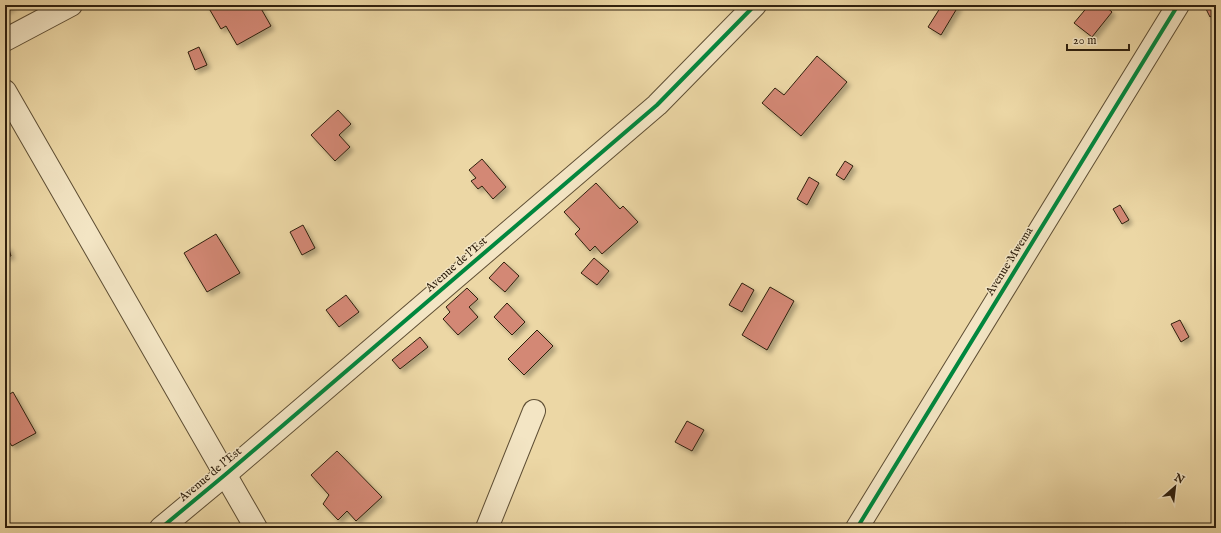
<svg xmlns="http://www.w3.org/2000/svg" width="1221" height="533" viewBox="0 0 1221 533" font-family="'IM FELL English',serif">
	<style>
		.building { fill: #d38874; stroke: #2f200e; filter: url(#shadow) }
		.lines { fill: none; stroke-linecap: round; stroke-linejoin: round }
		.minor-casing { stroke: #5e4e34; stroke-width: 24 }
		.minor { stroke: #f3e5c4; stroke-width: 22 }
		.cycleway-casing { stroke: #f3e5c4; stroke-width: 6 }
		.cycleway { stroke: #00873e; stroke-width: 4 }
		.labels { text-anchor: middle; stroke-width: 3; stroke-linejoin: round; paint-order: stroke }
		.street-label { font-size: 12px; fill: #2f200e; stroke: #f3e5c4 }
	</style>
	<defs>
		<filter id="shadow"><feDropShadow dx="3.5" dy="3.5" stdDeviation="2" flood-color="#0004"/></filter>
	</defs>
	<rect width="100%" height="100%" fill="#ecd7a5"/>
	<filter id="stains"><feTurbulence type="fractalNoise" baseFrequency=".005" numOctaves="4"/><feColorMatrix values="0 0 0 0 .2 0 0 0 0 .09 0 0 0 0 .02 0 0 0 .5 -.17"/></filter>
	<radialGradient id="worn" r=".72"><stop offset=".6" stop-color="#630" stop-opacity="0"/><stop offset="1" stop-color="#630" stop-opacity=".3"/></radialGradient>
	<g class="building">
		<path d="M5,5H14L5,11Z"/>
		<path d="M207,5H259L271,26L237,45L226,26L221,29Z"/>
		<path d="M942,5H959L941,35L928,27Z"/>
		<path d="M1089,5H1104L1112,12L1092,37L1074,23Z"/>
		<path d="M1212,5H1216V13L1210,17L1206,9Z"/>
		<path d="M199,47L207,65L195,70L188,52Z"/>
		<path d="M817,56L847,82L801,136L762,103L775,88L784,95Z"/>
		<path d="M338,110L351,124L339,135L350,147L335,161L311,135Z"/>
		<path d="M482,159L506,187L493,199L482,186L478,189L471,181L476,178L469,170Z"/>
		<path d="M845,161L853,166L844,180L836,175Z"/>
		<path d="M809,177L819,183L807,205L797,199Z"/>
		<path d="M596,183L620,209L623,206L638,222L602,254L595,246L590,251L575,234L580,229L564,212Z"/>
		<path d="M1120,205L1129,220L1122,224L1113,209Z"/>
		<path d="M303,225L315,248L302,255L290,232Z"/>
		<path d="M216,234L240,273L207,292L184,253Z"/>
		<path d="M8,246L11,256L5,257V247Z"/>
		<path d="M594,258L609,271L597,285L581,273Z"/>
		<path d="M504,262L519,276L505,292L489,278Z"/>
		<path d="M742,283L754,290L742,312L729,305Z"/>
		<path d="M770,287L794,301L767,350L742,335Z"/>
		<path d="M467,288L478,299L469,307L478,317L458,335L443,319L450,312L446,307Z"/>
		<path d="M346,295L359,312L339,327L326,310Z"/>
		<path d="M507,303L525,322L512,335L494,317Z"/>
		<path d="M1180,320L1189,337L1181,342L1171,324Z"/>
		<path d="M537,330L553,346L524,375L508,359Z"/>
		<path d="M420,337L428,347L400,369L392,360Z"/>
		<path d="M13,392L36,433L12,446L7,439L5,440V397Z"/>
		<path d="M687,421L704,430L692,451L675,442Z"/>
		<path d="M337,451L382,497L356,521L347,511L338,520L323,504L329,495L311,475Z"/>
		<path d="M1126,523L1130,528H1120Z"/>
	</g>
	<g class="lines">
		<defs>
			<g id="minor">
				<path d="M5,40L71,5"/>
				<path d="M5,91L256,528"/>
				<path d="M161,528L226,474L657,105L755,5"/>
				<path d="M487,528L534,411"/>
				<path d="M857,528L1178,5"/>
			</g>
		</defs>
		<use href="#minor" class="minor-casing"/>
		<use href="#minor" class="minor"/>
		<defs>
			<g id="cycleway">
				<path d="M161,528L226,474L657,105L755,5"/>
				<path d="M857,528L1178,5"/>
			</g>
		</defs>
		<use href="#cycleway" class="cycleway-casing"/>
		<use href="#cycleway" class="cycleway"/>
	</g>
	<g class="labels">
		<g class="street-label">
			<text transform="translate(1009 261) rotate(-58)" y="4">Avenue Mwema</text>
			<text transform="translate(456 264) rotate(-41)" y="4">Avenue de l'Est</text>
			<text transform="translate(210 474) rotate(-40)" y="4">Avenue de l'Est</text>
		</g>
	</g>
	<rect width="1221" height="533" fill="none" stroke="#ecd7a5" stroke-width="20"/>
	<rect x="6" y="6" width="1209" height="521" fill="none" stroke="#2f200e" stroke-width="2"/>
	<rect x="10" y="10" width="1201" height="513" fill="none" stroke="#2f200e"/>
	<g transform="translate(1175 487) rotate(28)" stroke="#f3e5c4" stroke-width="3" paint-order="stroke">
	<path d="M0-3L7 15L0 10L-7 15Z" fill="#2f200e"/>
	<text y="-6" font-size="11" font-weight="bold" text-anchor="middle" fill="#2f200e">N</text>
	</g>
	<path d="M1067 44v6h62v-6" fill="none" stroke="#2f200e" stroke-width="2"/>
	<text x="1073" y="44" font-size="12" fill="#2f200e" stroke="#f3e5c4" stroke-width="3" paint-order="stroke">20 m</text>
	<rect width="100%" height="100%" filter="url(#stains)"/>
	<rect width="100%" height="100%" fill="url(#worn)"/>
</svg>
